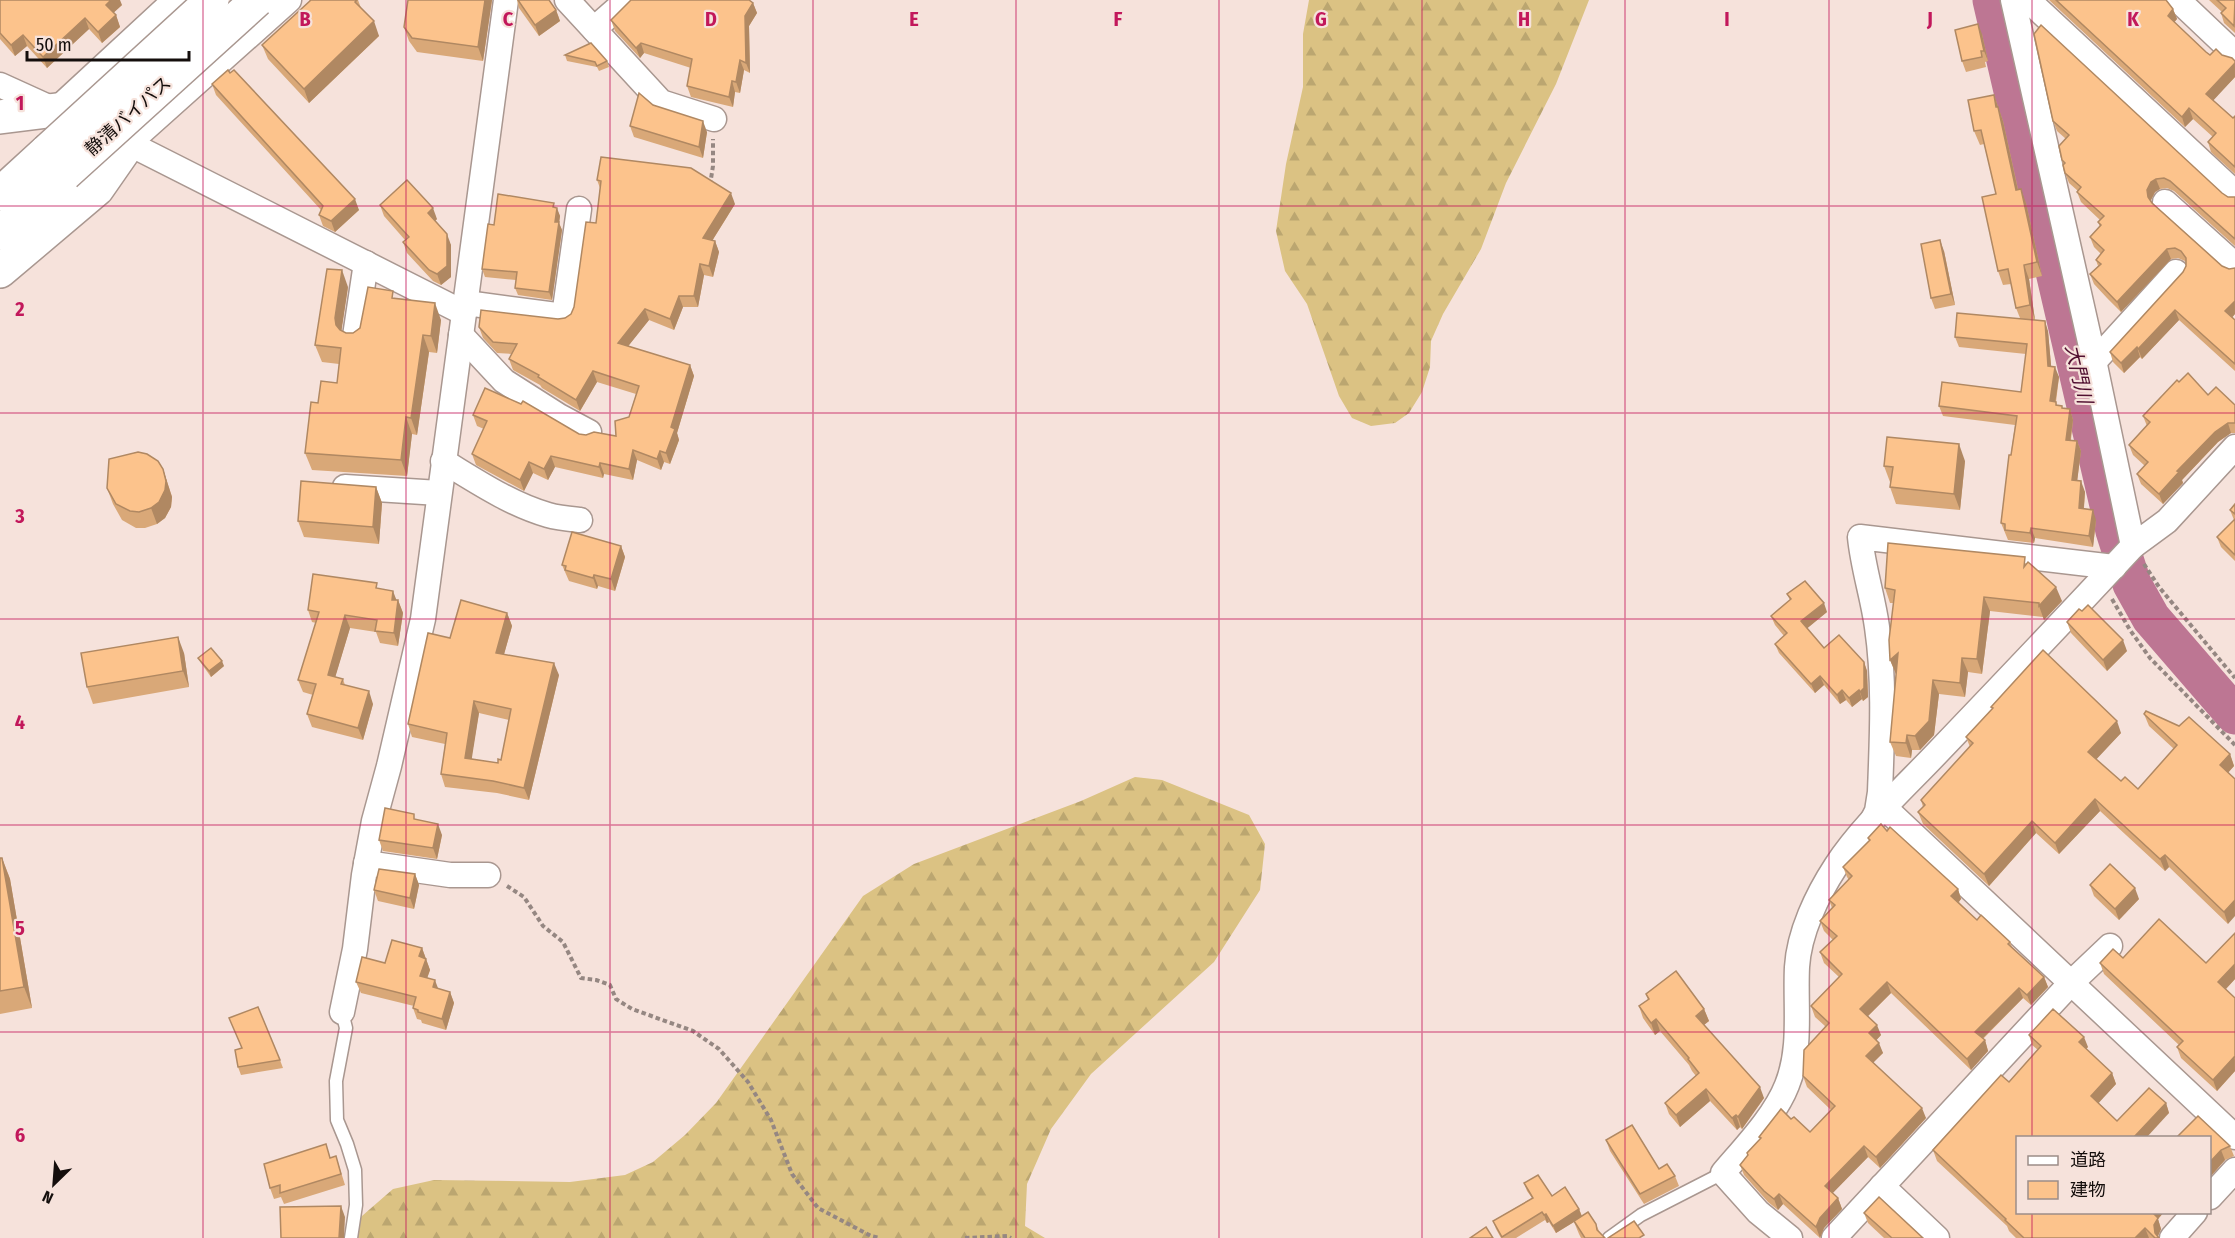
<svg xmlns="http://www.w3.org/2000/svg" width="2235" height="1238" viewBox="0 0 2235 1238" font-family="'Fira Sans Condensed','Noto Sans JP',sans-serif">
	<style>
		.forest { fill: url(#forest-firs) }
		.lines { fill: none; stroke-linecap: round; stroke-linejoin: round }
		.river { stroke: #bd7693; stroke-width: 39 }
		.lane-casing { stroke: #a99790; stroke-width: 15 }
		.street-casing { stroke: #a99790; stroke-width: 27 }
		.highway-casing { stroke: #a99790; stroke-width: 36 }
		.path { stroke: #958782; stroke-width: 4; stroke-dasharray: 4.5 3; stroke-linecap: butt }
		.lane { stroke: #fff; stroke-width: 12 }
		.street { stroke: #fff; stroke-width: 24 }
		.highway { stroke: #fff; stroke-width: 33 }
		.highway-bridge-casing { stroke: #a99790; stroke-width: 36; stroke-linecap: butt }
		.highway-bridge { stroke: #fff; stroke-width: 33 }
		.wall { fill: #d9a878; fill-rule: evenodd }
		.shaded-wall { fill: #b08862 }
		.building { fill: #fcc38c; stroke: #b08862; stroke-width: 1.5; fill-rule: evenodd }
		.grid { fill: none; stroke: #c2185b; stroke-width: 1.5; stroke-opacity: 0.55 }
		.labels { text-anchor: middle; stroke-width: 4.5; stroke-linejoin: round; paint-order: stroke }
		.street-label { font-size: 18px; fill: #140e0c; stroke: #f6e2db }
		.water-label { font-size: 20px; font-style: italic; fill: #500f30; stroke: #f6e2db }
		.grid-label { font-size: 20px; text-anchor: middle; font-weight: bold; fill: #c2185b; stroke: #f6e2db; stroke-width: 4.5; stroke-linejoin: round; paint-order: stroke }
	</style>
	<defs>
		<pattern id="forest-firs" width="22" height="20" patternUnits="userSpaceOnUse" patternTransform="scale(1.5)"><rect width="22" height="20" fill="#dbc283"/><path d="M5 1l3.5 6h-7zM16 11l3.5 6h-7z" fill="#bba670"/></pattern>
	</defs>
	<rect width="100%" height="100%" fill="#f6e2db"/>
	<g class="forest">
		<path d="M1309,0H1589L1556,84L1506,183L1481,249L1443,314L1431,341L1430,367L1422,392L1409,413L1395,423L1371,426L1352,418L1339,396L1307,304L1285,271L1276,231L1286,164L1303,87V34Z"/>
		<path d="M1135,777L1162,780L1249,815L1265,844L1260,890L1214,962L1091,1074L1051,1129L1027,1184L1025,1226L1045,1238H342L347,1229L393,1189L434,1180L570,1182L625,1175L653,1162L685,1135L716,1103L863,896L914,864L1081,801Z"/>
	</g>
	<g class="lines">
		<path class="river" d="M1992,0L2115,531L2132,584L2151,618L2235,715"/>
		<defs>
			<g id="lane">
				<path d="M342,1012L346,1028L336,1081L337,1120L347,1144L355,1170L356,1205L351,1238"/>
				<path d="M1609,1238L1641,1215L1723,1173"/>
			</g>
			<g id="street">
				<path d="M567,0L661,102L714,119"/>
				<path d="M2013,0L2092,351L2133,546"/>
				<path d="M2028,0L2235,193"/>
				<path d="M2178,0L2235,54"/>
				<path d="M594,29L627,0"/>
				<path d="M0,85L55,110"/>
				<path d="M56,110L175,0"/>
				<path d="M114,136L464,313"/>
				<path d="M129,143L289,0"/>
				<path d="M2165,202L2235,265"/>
				<path d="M466,303L564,316L579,209"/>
				<path d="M461,335L504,381L559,416L589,432"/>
				<path d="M355,336L366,263"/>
				<path d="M2094,362L2176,272"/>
				<path d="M443,461C476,481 510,504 548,515C558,518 570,519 580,520"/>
				<path d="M345,487L439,493"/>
				<path d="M1885,808L2235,1137"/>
				<path d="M1873,819L1877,811L1880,792C1882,737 1885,682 1877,627C1873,597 1863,568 1860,537L2114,567"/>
				<path d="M366,863L450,875H488"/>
				<path d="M342,1012L355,949L364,875L374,821L389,766L423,619L506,0"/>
				<path d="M1882,1186L1937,1238"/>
				<path d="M2210,1197L2235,1170"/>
				<path d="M1790,1238L1758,1212L1723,1173C1745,1147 1775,1116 1787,1085C1802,1048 1795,1006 1797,967C1799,933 1817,895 1836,866C1862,826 1906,786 1939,751C2004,683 2069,615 2133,546L2167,521L2235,447"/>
				<path d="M1834,1238L2071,983L2110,946"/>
				<path d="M2172,1238L2195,1212"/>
			</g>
			<g id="highway">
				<path d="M0,117L56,110"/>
				<path d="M0,194L47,151"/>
				<path d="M0,233L65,174"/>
				<path d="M0,271L97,189L129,143"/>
			</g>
		</defs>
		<use href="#lane" class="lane-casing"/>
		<use href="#street" class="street-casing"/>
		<use href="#highway" class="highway-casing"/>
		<g class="path">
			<path d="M710,185L713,166V139"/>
			<path d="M2144,564L2159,587L2235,678"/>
			<path d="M2112,599L2130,630L2150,658L2235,745"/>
			<path d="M507,886L524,897L543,926L563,942L581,978L596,980L610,985L616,999L632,1009L693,1031L719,1049L748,1082L771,1120L792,1174L818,1208L871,1236L880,1238"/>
			<path d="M965,1238L1007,1236L1011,1238"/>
		</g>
		<use href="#lane" class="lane"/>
		<use href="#street" class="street"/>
		<use href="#highway" class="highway"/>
		<defs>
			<g id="highway-bridge">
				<path d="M47,151L212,0"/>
				<path d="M65,174L257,0"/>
			</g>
		</defs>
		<use href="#highway-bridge" class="highway-bridge-casing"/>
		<use href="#highway-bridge" class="highway-bridge"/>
	</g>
	<g class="wall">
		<path d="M0,0L122,5L113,13L116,15L120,27L102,43L89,29L47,68L27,46L15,56L0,39Z"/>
		<path d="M309,0H358L361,8L379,36L309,103L268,59L262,45L310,1Z"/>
		<path d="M408,0H492L483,61L417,52L409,41L404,27Z"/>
		<path d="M517,0H549L556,10L560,21L539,36L519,8Z"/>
		<path d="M2049,0H2166L2173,9L2177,19L2174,22L2206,52L2235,77L2213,100L2233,118L2235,116V174L2211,152L2208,142L2213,137L2193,119L2185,127Z"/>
		<path d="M2209,0H2235V33L2224,23L2221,13L2222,12Z"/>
		<path d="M753,3L757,13L749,26L750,73L744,70L740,93L735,92L733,107L691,97L687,86L691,68L644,53L640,58L615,31L611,20Z"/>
		<path d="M1982,34L1988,61L1985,62L1986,67L1966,72L1962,61Z"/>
		<path d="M565,55L607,61L609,67L599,71L597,67L567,61Z"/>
		<path d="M212,84L359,210L335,232L323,226L319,215L321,210L216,95Z"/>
		<path d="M1994,95L2003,121L2018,189L2026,203L2042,276L2029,279L2035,320L2048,331L2051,366L2059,377L2056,402L2057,405L2063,408L2070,409L2073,420L2071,440L2077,441L2081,451L2077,481L2085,492L2084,508L2096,520L2093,547L2035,538L2034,543L2008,540L2001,523L2015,425L1943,416L1939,406L2021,392L2026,354L1959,347L1955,337L2020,318L2016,308L2011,284L2003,285L1998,271L1996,194L1984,144L1980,145L1974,131Z"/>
		<path d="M2053,121L2228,197H2235V246L2174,191L2167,188L2160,189L2155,192L2151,200V202L2222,266L2229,269L2235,268V314L2232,317L2235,320V371L2179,320L2142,359L2140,357L2124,373L2113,362L2110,352L2183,272L2186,266V263L2185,261L2178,258L2171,259L2121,312L2107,298L2094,284L2090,274L2098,266L2096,260L2101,254L2094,247L2090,237L2100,227L2098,222L2100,220L2081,202L2077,192L2078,191L2069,183L2065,173L2062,160L2066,139L2057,131Z"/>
		<path d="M630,126L707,132L703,158L634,137Z"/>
		<path d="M597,180L735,204L712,241H715L719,252L713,277L704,275L698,307H683L674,330L649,320L628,346L690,365L694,376L677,433L679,440L670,464L664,462L661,470L637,460L633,480L604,474L603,478L555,467L548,480L533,473L524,491L476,465L472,454L484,429L477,426L473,415L586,435L616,436L629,417L636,394L597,382L580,411L542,388L540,385L513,370L509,359L512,354L497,353L483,338L479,327L565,318L571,314L574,307L596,223L600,188Z"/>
		<path d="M380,205L437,219L435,221L451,245V277L441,285L433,281L407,253L403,242L405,240L384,216Z"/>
		<path d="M556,208L560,216L559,223L562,230L552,300L518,295L515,288L516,280L485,277L482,269L494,225Z"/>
		<path d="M1944,251L1955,305L1935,309L1931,298Z"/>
		<path d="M348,287L341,331L346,333H353L395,298L441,320L437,353L429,352L417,435L412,434L407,476L312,470L305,453L318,403L337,383L339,364L322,362L315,345Z"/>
		<path d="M2179,382L2235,405V433H2231L2218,442L2182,480L2183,483L2163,504L2141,484L2137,474L2145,466L2133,455L2129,445L2147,426L2143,416Z"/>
		<path d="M1965,461L1960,510L1896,504L1890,487L1891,482H1890L1884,466Z"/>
		<path d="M163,469L172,497L171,507L165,518L157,524L145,528H136L122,520L113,504L107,488Z"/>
		<path d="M376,487L382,503L379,544L304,537L298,521Z"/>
		<path d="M2235,504V561L2221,547L2217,537L2234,520L2230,510Z"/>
		<path d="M621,546L625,557L615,591L598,586L597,589L569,581L562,565Z"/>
		<path d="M2027,563L2062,601L2044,620L2043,617L1990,611L1982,674L1968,672L1965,697L1939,694L1934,735L1920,750H1912L1911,758L1896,756L1890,742L1897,673L1896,674L1890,660L1894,603H1890L1885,588Z"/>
		<path d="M378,589L396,600H398L403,613L398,646L380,643L376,632L350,628L335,677L343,679L345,685L373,704L363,740L312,727L307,714L313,695L303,692L298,680L316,623L312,622L308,610Z"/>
		<path d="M1787,594L1827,612L1807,628L1824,648L1864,662L1867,671L1868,697L1863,701L1862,699L1852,707L1846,700L1840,704L1824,685L1815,693L1779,653L1775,644L1784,636L1775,625L1771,616L1790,600Z"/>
		<path d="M507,613L512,626L504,654L559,675L529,800L497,793L445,787L441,774L445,744L412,737L408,724L450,638ZM479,713L509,720L501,760L498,763L471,759Z"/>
		<path d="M2067,622L2127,651L2107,671L2071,633Z"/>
		<path d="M184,653L189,687L93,704L87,687Z"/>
		<path d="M198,658L224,666L211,677L201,663Z"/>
		<path d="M1991,707L2121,733L2096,759L2121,781L2138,789L2174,749L2149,726L2144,714L2230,754L2234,766L2228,773V924L2169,867L2165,871L2100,811L2059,854L2036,833L1989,886L1923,824L1918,812L1923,807L1921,800L1970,747L1966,737L1992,709Z"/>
		<path d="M416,819L442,835L437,859L383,851L379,840Z"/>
		<path d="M1887,831L1958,889L1961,899L1959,902L1977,920L2010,942L2012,947L2044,977L2048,987L2031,1005L2023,998L1983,1039L1985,1040L1988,1051L1971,1070L1891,993L1868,1016L1881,1035L1876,1040L1883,1053L1873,1062L1926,1118L1880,1168L1868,1157L1832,1193L1838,1198L1842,1209L1824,1228L1820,1238L1783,1204L1778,1210L1768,1202L1744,1175L1740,1165L1748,1156L1747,1153L1760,1139L1759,1137L1791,1119L1810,1132L1831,1110L1807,1087L1803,1076L1825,1026L1815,1017L1811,1006L1839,977L1824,963L1820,952L1833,940L1824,931L1820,921L1832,908L1829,900L1849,880L1847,877L1843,867L1869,841L1868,838Z"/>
		<path d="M0,858H2L10,879L32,1008L0,1014Z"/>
		<path d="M415,874L419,885L414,909L378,901L374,890Z"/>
		<path d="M2090,885L2139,899L2119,920L2094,896Z"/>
		<path d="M2235,933V979L2226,989L2235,998V1071L2217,1091L2181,1058L2177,1047L2179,1045L2104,974L2100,963L2123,958L2206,963Z"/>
		<path d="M422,948L430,970L427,978L438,989L450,992L454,1003L446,1030L422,1023L421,1020L417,1019L413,1008L414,1006L361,993L356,982L385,963Z"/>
		<path d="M1646,994L1704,1009L1709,1021L1704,1025L1764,1098L1742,1129L1740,1127L1737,1130L1710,1101L1680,1127L1669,1114L1665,1103L1696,1076L1692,1071L1689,1065L1660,1031L1655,1035L1643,1018L1639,1006L1648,1000Z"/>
		<path d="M2029,1035L2088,1047L2086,1049L2112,1073L2116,1084L2098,1103L2117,1121L2166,1103L2169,1113L2018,1212H2164L2158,1219L2161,1229L2158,1236L2159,1238H2016L2009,1231L2007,1226L1937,1161L1933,1150L2009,1082L2038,1050L2032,1045Z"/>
		<path d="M241,1048L280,1060L283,1068L241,1075L238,1067Z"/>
		<path d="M2210,1137L2230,1146L2234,1156L2225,1160L2210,1177Z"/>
		<path d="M1606,1140L1659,1169L1675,1176L1679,1186L1644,1204L1610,1151Z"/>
		<path d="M336,1156L345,1185L284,1204L281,1197L274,1199L270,1188Z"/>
		<path d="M1524,1183L1579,1209L1582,1216L1596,1224L1599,1231L1605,1238H1581L1579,1234L1574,1222L1556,1233L1549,1222L1547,1223L1545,1220L1516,1238H1501L1496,1229L1493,1221L1532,1198L1527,1191Z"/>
		<path d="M1864,1213L1923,1238H1884L1868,1223Z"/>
	</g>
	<g class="shaded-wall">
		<path d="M111,0H120L122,5L110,16L106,5Z"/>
		<path d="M485,0H492L483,61L478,47Z"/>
		<path d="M753,3L757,13L749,26L750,73L746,63L745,16Z"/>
		<path d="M2173,9L2177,19L2171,26L2168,16Z"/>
		<path d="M556,10L560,21L539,36L535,25Z"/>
		<path d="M116,15L120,27L102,43L98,32Z"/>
		<path d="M85,18L89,29L47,68L43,57Z"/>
		<path d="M374,21L379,36L309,103L304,89Z"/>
		<path d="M1978,24L1982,34L1988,61L1984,51Z"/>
		<path d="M23,35L27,46L15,56L11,45Z"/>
		<path d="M641,43L644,53L640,58L636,48Z"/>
		<path d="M740,60L744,70L740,93L736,82Z"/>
		<path d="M2235,63V77L2210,104L2206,94Z"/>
		<path d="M732,81L735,92L733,107L729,97Z"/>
		<path d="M1994,95L2003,121L2021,204L2016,190L1996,107Z"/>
		<path d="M2189,108L2193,119L2185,127L2182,117Z"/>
		<path d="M703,121L707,132L703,158L699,147Z"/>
		<path d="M2156,179L2160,189L2155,192L2151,200L2152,207L2148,197L2147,190L2151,182Z"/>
		<path d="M2021,189L2026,203L2042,276L2037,262Z"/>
		<path d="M731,193L735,204L707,249L703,238Z"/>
		<path d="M355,199L359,210L335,232L331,221Z"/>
		<path d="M433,208L437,219L432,224L428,213Z"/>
		<path d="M557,208L560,216L559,223L562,230L552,300L549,292Z"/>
		<path d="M447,234L451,245V277L441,285L437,274Z"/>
		<path d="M1940,240L1944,251L1955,305L1951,294Z"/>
		<path d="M715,241L719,252L713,277L709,266Z"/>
		<path d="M2167,249L2171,259L2121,312L2117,302Z"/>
		<path d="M700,264L704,275L698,307L694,296Z"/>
		<path d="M2024,265L2029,279L2035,320L2030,305Z"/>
		<path d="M342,270L348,287L341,334L336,325L335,318Z"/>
		<path d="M679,296L683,307L674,330L670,319Z"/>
		<path d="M2235,301V314L2229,321L2225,311Z"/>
		<path d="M435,303L441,320L437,353L431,336Z"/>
		<path d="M645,309L649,320L622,354L618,343Z"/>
		<path d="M2175,310L2179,320L2142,359L2138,349Z"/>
		<path d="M2045,321L2048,331L2052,376L2048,366Z"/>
		<path d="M423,335L429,352L417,435L411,418Z"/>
		<path d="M2137,347L2140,357L2124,373L2121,363Z"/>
		<path d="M690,365L694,376L677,433L679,440L670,464L666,453L671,427Z"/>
		<path d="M2055,367L2059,377L2054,411L2050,401Z"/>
		<path d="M593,371L597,382L580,411L576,400Z"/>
		<path d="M2070,409L2073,420L2069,450L2066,440Z"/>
		<path d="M406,417L412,434L407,476L401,460Z"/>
		<path d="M2228,423L2231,433L2218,442L2182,480L2183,483L2163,504L2159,494L2177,471L2215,432Z"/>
		<path d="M2077,441L2081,451L2076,490L2072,480Z"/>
		<path d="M1959,444L1965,461L1960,510L1954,494Z"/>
		<path d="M633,450L637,460L633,480L629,469Z"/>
		<path d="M660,451L664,462L661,470L657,459Z"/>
		<path d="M551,456L555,467L548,480L544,469Z"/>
		<path d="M529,462L533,473L524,491L520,480Z"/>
		<path d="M600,463L604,474L603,478L599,467Z"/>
		<path d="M163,469L172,497L171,507L165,518L157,524L151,508Z"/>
		<path d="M2081,481L2085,492L2083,518L2079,508Z"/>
		<path d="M376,487L382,503L379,544L373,527Z"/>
		<path d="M2093,510L2096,520L2093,547L2089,536Z"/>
		<path d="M2031,528L2035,538L2034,543L2030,533Z"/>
		<path d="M621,546L625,557L615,591L611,579Z"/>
		<path d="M594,575L598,586L597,589L593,578Z"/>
		<path d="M2056,587L2062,601L2044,620L2039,606Z"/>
		<path d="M393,591L398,604V600L403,613L398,646L394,633L392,600Z"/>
		<path d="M1984,597L1990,611L1982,674L1977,659Z"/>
		<path d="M1824,603L1827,612L1804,631L1801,621Z"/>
		<path d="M507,613L512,626L501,665L496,653Z"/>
		<path d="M345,615L350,628L332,688L328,675Z"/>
		<path d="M178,637L184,653L189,687L183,671Z"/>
		<path d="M2123,640L2127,651L2107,671L2103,660Z"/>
		<path d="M1898,653L1904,667L1896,674L1890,660Z"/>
		<path d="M1962,658L1968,672L1965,697L1960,683Z"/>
		<path d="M222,661L224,666L211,677L209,671Z"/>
		<path d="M1864,662L1867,671L1868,697L1863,701L1860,692Z"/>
		<path d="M554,663L559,675L529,800L524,788Z"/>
		<path d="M1820,676L1824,685L1815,693L1811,684Z"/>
		<path d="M1933,680L1939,694L1934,735L1920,750L1915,736Z"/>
		<path d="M1842,690L1846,700L1840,704L1837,695Z"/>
		<path d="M1859,690L1862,699L1852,707L1849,698Z"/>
		<path d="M369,691L373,704L363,740L358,728Z"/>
		<path d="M474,701L479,713L470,770L465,758Z"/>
		<path d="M2117,721L2121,733L2092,764L2088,752Z"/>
		<path d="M1907,735L1912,750L1911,758L1906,743Z"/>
		<path d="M2230,754L2234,766L2224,777L2220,765Z"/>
		<path d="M2095,799L2100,811L2059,854L2055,843Z"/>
		<path d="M2032,821L2036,833L1989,886L1984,874Z"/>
		<path d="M438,824L442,835L437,859L433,848Z"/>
		<path d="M2165,855L2169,867L2165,871L2160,859Z"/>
		<path d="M2,858L10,879L32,1008L24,987Z"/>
		<path d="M415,874L419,885L414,909L410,898Z"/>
		<path d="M2135,888L2139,899L2119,920L2115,909Z"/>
		<path d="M1958,889L1961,899L1955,906L1951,896Z"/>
		<path d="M2235,900V916L2228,924L2224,912Z"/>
		<path d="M422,948L430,970L424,987L420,976L419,956Z"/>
		<path d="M2235,964V979L2222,993L2218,982Z"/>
		<path d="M2044,977L2048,987L2031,1005L2027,995Z"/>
		<path d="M435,980L439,991L433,987Z"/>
		<path d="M1887,982L1891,993L1864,1020L1860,1009Z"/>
		<path d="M2019,988L2023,998L1979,1042L1975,1032Z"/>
		<path d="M450,992L454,1003L446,1030L442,1019Z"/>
		<path d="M1704,1009L1709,1021L1700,1028L1696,1016Z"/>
		<path d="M1656,1019L1660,1031L1655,1035L1651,1023Z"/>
		<path d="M1877,1025L1881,1035L1873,1044L1869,1033Z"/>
		<path d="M2084,1037L2088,1047L2083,1052L2079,1042Z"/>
		<path d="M1985,1040L1988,1051L1971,1070L1967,1059Z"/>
		<path d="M1879,1043L1883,1053L1870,1066L1866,1056Z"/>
		<path d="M2234,1057L2235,1060V1071L2217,1091L2213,1080Z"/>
		<path d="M2112,1073L2116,1084L2095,1107L2091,1096Z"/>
		<path d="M1760,1087L1764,1098L1742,1129L1738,1117Z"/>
		<path d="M1706,1089L1710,1101L1680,1127L1676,1115Z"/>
		<path d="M2166,1103L2169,1113L2147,1137H2134Z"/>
		<path d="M1922,1108L1926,1118L1880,1168L1876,1157Z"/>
		<path d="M1736,1115L1740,1127L1737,1130L1732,1118Z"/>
		<path d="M1864,1146L1868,1157L1829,1197L1825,1186Z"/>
		<path d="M2221,1150L2225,1160L2210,1177V1162Z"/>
		<path d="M1779,1194L1783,1204L1778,1210L1774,1199Z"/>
		<path d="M1838,1198L1842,1209L1824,1228L1820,1238L1816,1227L1820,1218Z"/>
		<path d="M341,1206L345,1217L344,1238H339Z"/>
		<path d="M1579,1209L1582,1217L1556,1233L1553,1226Z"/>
		<path d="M2152,1212H2164L2158,1219L2161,1229L2158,1236V1238L2155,1233Z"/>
		<path d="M1546,1214L1549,1222L1547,1223L1544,1215Z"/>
		<path d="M2145,1228L2149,1238H2135Z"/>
	</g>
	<g class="building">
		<path d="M0,0H111L106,5L116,15L98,32L85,18L43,57L23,35L11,45L0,33Z"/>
		<path d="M311,0H357L355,2L374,21L304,89L262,45Z"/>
		<path d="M408,0H485L478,47L412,38L404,27Z"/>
		<path d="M518,0H549L556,10L535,25Z"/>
		<path d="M631,0H749L753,3L745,16L746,63L740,60L736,82L732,81L729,97L687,86L692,59L641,43L636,48L611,20Z"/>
		<path d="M2056,0H2166L2173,9L2168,16L2206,52L2210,55L2216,49L2222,55L2232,58L2235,61V63L2206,94L2233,118L2235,116V167L2208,142L2216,133L2189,108L2182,117Z"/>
		<path d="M2217,0H2235L2234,26L2221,13L2226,8Z"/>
		<path d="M1978,24L1984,51H1981L1982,57L1962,61L1955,30Z"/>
		<path d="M2041,25L2222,193L2228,197H2235V239L2170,181L2164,178L2156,179L2151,182L2147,190L2148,197L2152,203L2222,266L2229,269L2235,268V301L2225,311L2235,320V364L2175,310L2138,349L2137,347L2121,363L2110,352L2183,272L2186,266V258L2181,251L2175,248L2167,249L2117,302L2090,274L2101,264L2096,260L2104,250L2090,237L2101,225L2098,222L2104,216L2077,192L2081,187L2065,173L2063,165L2065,163L2062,160L2059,146L2069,135L2053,121L2034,34Z"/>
		<path d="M591,43L607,61L597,66L595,62L565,55Z"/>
		<path d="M228,70L230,73L234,70L355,199L331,221L319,215L323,206L212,84Z"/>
		<path d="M639,93L653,105L703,121L699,147L630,126Z"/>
		<path d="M1994,95L1996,107H1998L2016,190L2021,189L2037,262L2024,265L2030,305L2016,308L2008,269L1998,271L1982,197L1996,194L1981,130L1974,131L1968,100Z"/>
		<path d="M601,157L691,168L731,193L703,238L715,241L709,266L700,264L694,296H679L670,319L645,309L618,343L690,365L671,427L675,429L666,453L660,451L657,459L633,450L629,469L600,463L599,467L551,456L544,469L529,462L520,480L472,454L487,421L473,415L485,388L521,404L523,401L579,434L586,435L594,432L616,436L615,421L629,417L639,386L593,371L576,400L538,377L539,375L509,359L517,344L493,342L479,327L481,310L558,319L565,318L571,314L574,307L586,222L596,223L601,181L597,180Z"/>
		<path d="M407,180L433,208L428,213L447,234V266L437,274L429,270L403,242L409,237L380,205Z"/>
		<path d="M498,194L554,203L553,207L557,208L555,222H559L549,292L515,288L517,272L482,269L488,224L494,225Z"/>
		<path d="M1940,240L1951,294L1931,298L1921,244Z"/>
		<path d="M327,269L342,270L335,318L336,325L340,330L346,333H353L360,328L368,287L393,291L392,298L435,303L431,336L423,335L411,418L406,417L401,460L305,453L311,402L318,403L321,381L337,383L341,348L315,345Z"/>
		<path d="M1957,313L2045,321L2048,366L2055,367L2050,401L2056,402V405L2062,406V408L2070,409L2066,440L2077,441L2072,480L2081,481L2079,508L2093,510L2089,536L2031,528L2030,533L2005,530V524L2001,523L2009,455H2011L2017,416L1939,406L1942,382L2021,392L2027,344L1955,337Z"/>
		<path d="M2188,373L2208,395L2216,387L2235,405V423H2228L2215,432L2177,471L2179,472L2159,494L2137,474L2148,462L2129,445L2150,422L2143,416L2177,380L2179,382Z"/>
		<path d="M1887,437L1959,444L1954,494L1890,487L1893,467L1884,466Z"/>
		<path d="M138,452L147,454L158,461L163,469L166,481L165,490L159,502L151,508L139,512L130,511L116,504L107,488L109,459Z"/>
		<path d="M301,481L376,487L373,527L298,521Z"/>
		<path d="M2235,504V514L2230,510Z"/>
		<path d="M2235,519V555L2217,537Z"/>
		<path d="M572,532L621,546L611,579L594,575L593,578L565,570L566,566L562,565Z"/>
		<path d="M1888,543L2025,557L2024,567L2028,562L2056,587L2039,606V603L1984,597L1977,659L1962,658L1960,683L1933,680L1929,721L1915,736L1907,735L1906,743L1890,742L1898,653L1890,660L1889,640L1895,590L1885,588Z"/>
		<path d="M313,574L377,583L376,588L393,591L392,600H398L394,633L375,631L377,620L345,615L328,675L343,679L341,684L369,691L358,728L307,714L316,684L298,680L319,612L308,610Z"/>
		<path d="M1805,581L1824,603L1801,621L1824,648L1839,635L1864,662V688L1860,692L1859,690L1849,698L1842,690L1837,695L1820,676L1811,684L1775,644L1787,633L1771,616L1791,599L1787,594Z"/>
		<path d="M461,600L507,613L496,653L554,663L524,788L493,781L441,774L447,733L408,724L428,633L450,638ZM474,701L511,709L501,760L498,759V763L465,758Z"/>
		<path d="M2088,605L2123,640L2103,660L2067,622L2079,609L2082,611Z"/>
		<path d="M178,637L183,671L87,687L81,653Z"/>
		<path d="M211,648L222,661L209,671L198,658Z"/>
		<path d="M2043,650L2117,721L2088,752L2121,781L2125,777L2138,789L2177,745L2144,714L2146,711L2179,726L2189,717L2230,754L2220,765L2235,779V900L2224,912L2165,855L2160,859L2095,799L2055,843L2032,821L1984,874L1918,812L1925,805L1921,800L1973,743L1966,737L1993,708L1991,707Z"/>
		<path d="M385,808L414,814V819L438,824L433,848L379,840Z"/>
		<path d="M1881,824L1887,831L1890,827L1958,889L1951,896L1977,920L1981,915L2010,942L2008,944L2044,977L2027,995L2019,988L1975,1032L1985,1040L1967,1059L1887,982L1860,1009L1877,1025L1869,1033L1879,1043L1866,1056L1922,1108L1876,1157L1864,1146L1825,1186L1838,1198L1820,1218L1816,1227L1779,1194L1774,1199L1764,1191L1740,1165L1748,1155L1747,1153L1761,1138L1759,1137L1781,1109L1791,1119L1794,1117L1810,1132L1835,1106L1803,1076L1804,1050L1829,1023L1811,1006L1842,974L1820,952L1837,936L1820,921L1835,905L1829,900L1852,876L1843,867L1870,840L1868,838Z"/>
		<path d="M0,858H2L24,987L0,991Z"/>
		<path d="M2110,864L2135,888L2115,909L2090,885Z"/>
		<path d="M379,869L415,874L410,898L374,890Z"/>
		<path d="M2159,919L2206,963L2235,933V964L2218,982L2235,998V1058L2234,1057L2213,1080L2177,1047L2183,1041L2100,963L2113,949L2123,958Z"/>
		<path d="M392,940L422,948L419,956L426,959L420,976L435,980L433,987L450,992L442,1019L418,1012V1010L413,1008L416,997L356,982L362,957L385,963Z"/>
		<path d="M1676,971L1704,1009L1696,1016L1760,1087L1738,1117L1736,1115L1732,1118L1706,1089L1676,1115L1665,1103L1699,1073L1688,1059L1689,1058L1656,1019L1651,1023L1639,1006L1649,999L1646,994Z"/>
		<path d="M258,1007L280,1060L238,1067L235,1050L242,1048L229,1018Z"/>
		<path d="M2053,1009L2084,1037L2079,1042L2112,1073L2091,1096L2117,1121L2149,1088L2166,1103L2134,1137H2018V1212H2152L2158,1218L2154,1225L2155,1233L2159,1238H2155L2145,1228L2135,1238H2024L2005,1220L2006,1219L1933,1150L2001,1075L2009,1082L2041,1046L2029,1035Z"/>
		<path d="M2198,1116L2230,1146L2221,1150L2210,1162V1137H2177Z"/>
		<path d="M1632,1125L1659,1169L1667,1164L1675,1176L1640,1194L1606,1140Z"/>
		<path d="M326,1144L330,1158L336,1156L341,1174L280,1193V1185L270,1188L264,1164Z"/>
		<path d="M1538,1175L1552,1196L1565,1187L1579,1209L1553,1226L1546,1214L1544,1215L1542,1212L1502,1237L1493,1221L1533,1198L1524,1183Z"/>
		<path d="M1879,1197L1923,1238H1892L1864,1213Z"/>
		<path d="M341,1206L339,1238H281L280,1207Z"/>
		<path d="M1588,1212L1596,1224L1597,1230L1605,1238H1585L1574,1221Z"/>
		<path d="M1634,1221L1644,1235L1639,1238H1608Z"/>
		<path d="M1486,1227L1493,1238H1470Z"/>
	</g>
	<path class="grid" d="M203,0V1238M406,0V1238M610,0V1238M813,0V1238M1016,0V1238M1219,0V1238M1422,0V1238M1625,0V1238M1829,0V1238M2032,0V1138M0,206H2235M0,413H2235M0,619H2235M0,825H2235M0,1032H2235M2032,1212V1238"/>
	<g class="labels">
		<g class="street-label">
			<text transform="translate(128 116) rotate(-42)" y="6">静清バイパス</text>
		</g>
		<g class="water-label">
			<text transform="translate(2079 374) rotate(77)" y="7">大門川</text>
		</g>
	</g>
	<g class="grid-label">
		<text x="305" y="26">B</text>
		<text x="508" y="26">C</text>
		<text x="711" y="26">D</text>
		<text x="914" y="26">E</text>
		<text x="1118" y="26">F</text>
		<text x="1321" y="26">G</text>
		<text x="1524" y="26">H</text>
		<text x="1727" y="26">I</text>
		<text x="1930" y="26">J</text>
		<text x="2133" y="26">K</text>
		<text x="20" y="110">1</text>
		<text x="20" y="316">2</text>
		<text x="20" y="523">3</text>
		<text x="20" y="729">4</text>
		<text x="20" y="935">5</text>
		<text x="20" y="1142">6</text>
	</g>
	<rect x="2016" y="1136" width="195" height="78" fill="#f6e2db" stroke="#9c8d88" stroke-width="1.5"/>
	<rect x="2028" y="1156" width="30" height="9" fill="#ffffff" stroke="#9c8d88" stroke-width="1.5"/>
	<text x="2070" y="1166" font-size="18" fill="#140e0c">道路</text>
	<rect x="2028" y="1181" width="30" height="18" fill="#fcc38c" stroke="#9c8d88" stroke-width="1.5"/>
	<text x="2070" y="1196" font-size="18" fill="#140e0c">建物</text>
	<g transform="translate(54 1184) rotate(205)" stroke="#f6e2db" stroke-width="4.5" paint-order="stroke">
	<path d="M0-4.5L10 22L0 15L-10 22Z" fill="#140e0c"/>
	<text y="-9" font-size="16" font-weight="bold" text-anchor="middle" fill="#140e0c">N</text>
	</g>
	<path d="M27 51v9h162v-9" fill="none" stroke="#140e0c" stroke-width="3"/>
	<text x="36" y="51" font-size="18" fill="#140e0c" stroke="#f6e2db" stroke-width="4.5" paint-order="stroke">50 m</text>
</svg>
